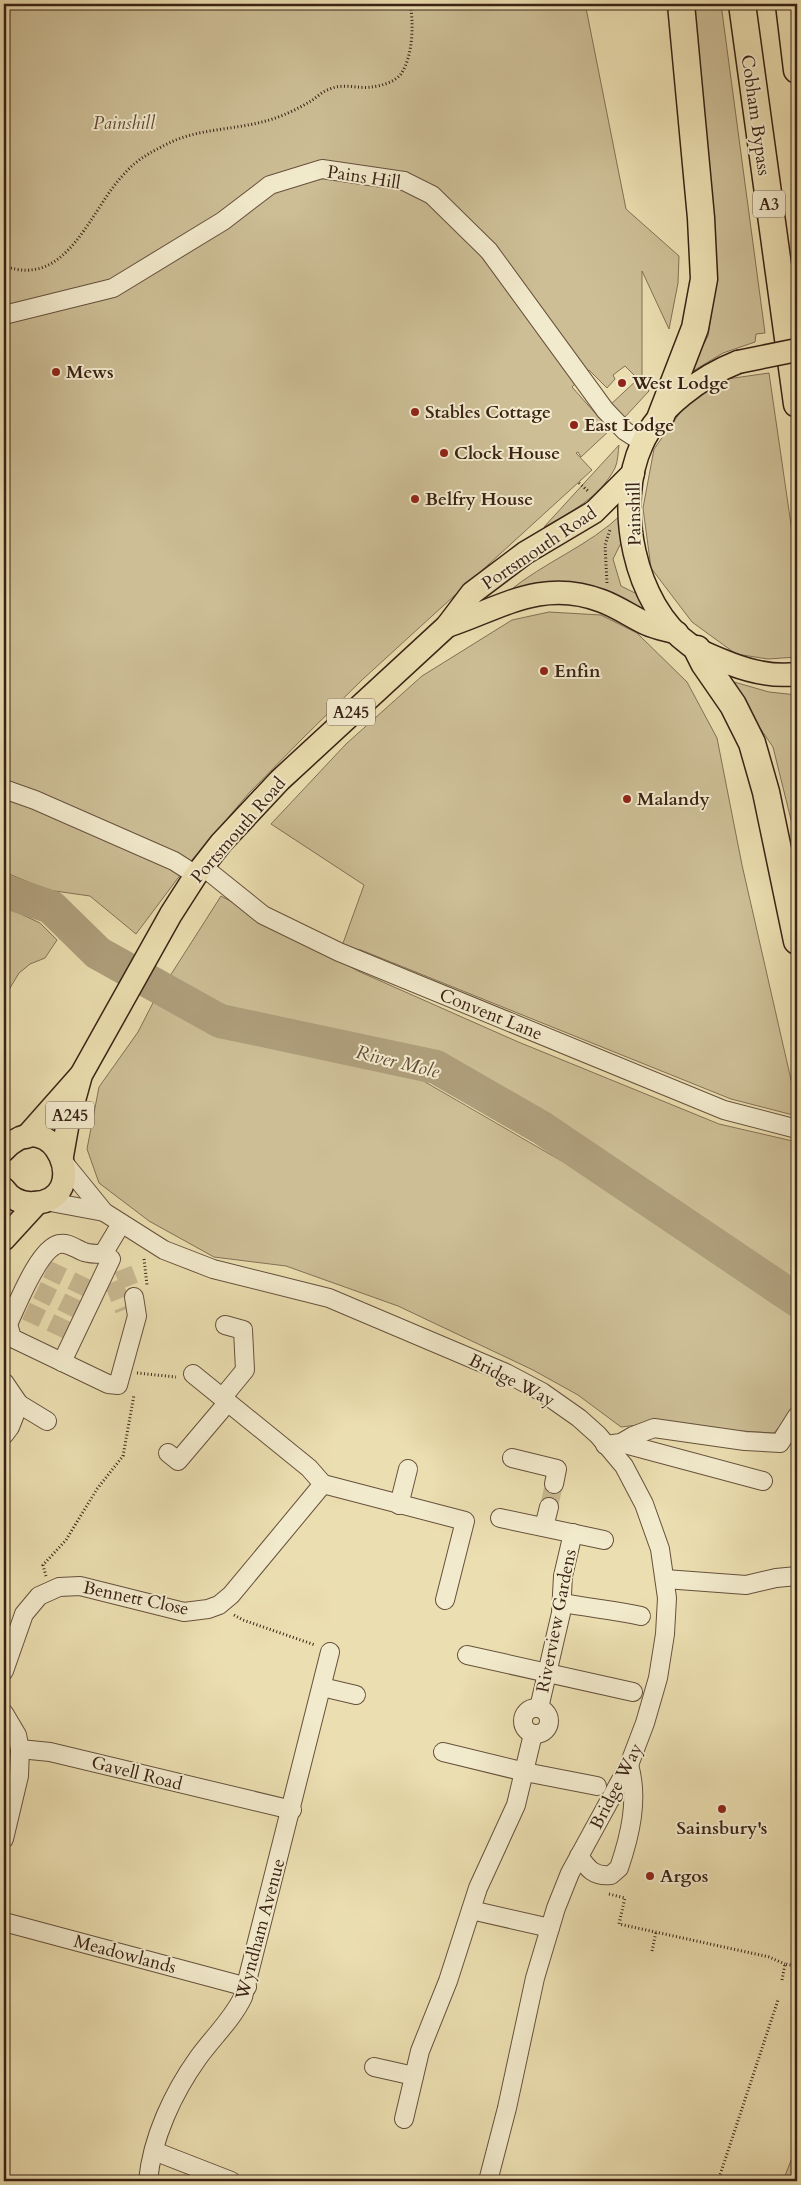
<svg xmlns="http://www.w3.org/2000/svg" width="801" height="2185" viewBox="0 0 801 2185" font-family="Cardo,serif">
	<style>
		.green { fill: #cdbe96; stroke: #847056 }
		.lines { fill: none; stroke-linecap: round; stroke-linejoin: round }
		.river { stroke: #af9e7b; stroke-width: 34 }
		.minor-tunnel { stroke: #c8b891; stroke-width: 18; stroke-dasharray: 18 9; stroke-linecap: butt }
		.minor-casing { stroke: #66513c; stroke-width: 20 }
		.major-casing { stroke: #3a2215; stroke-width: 25 }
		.highway-casing { stroke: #3a2215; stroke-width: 29 }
		.path { stroke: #3a2215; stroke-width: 3; stroke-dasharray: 1 2.5; stroke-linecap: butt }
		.minor { stroke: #f2eacc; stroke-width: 18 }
		.major { stroke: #ebdeb0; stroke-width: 22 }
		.highway { stroke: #ebdeb0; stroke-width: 26 }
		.major-bridge-casing { stroke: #3a2215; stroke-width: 25; stroke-linecap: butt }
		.major-bridge { stroke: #ebdeb0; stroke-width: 22 }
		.poi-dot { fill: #8f2418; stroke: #f2eacc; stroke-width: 2 }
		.labels { text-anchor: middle; stroke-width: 4; stroke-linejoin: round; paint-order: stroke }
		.shield { fill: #f2eacc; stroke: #715e4c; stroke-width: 1 }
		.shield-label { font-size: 16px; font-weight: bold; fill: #3a2215 }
		.street-label { font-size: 18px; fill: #3a2215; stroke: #f2eacc }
		.park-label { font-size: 18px; font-style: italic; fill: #5f4935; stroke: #f2eacc }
		.poi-label { font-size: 18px; font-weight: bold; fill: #3a2215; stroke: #f2eacc; text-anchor: start }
		.water-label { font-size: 19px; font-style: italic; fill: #634d39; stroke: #f2eacc }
	</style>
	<rect width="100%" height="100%" fill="#ebdeb0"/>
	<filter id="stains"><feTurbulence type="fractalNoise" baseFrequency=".004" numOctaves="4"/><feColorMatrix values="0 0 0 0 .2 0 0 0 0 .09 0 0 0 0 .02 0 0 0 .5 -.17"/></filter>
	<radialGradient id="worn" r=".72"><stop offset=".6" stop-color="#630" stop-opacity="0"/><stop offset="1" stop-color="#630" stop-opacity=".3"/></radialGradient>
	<g class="green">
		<path d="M4,4H572L586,8L626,209L679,256L678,283L669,329L642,271V379L649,391L624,418L609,406L638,379L625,366L613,375L615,379L607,388L589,370L572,387L610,430L581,457L578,452L576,453L592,470L363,679L303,738L249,793L187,866L136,934L90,896L48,890L4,872Z"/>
		<path d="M693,4H721L765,333L756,334L755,342L723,353L688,374L708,336L717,275Z"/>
		<path d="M769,373L797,566V657L768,659L736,654L692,622L651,568L643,508L654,449L682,410L713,381Z"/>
		<path d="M619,445C618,452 618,462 615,468C600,497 571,512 544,527Z"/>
		<path d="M622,514L623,539L613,559L621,586L637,594L646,612L508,592C544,562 589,546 622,514Z"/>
		<path d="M549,612L601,615L637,633L687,682L717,738L742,865L797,1106V1116L731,1099L361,950L342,946L364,885L271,824L346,744L422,676L512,620Z"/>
		<path d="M727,680L769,692L797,695V844L773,747Z"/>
		<path d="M221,896L358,971L516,1041L719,1124L797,1142V1285L515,1095L430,1052L226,1009L170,976Z"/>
		<path d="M4,906L40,923L57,940L45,958L30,964L19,973L4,998Z"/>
		<path d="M156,997L225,1038L420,1079L579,1171L797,1314V1407L774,1433L638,1425L621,1427L578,1395L533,1370L398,1306L286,1266L214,1257L149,1221L99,1183L87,1149L99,1087L138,1032Z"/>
		<path d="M797,2145V2181H783Z"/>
	</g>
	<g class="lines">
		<path class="river" d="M4,891L51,907L98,953L220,1021L436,1067L542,1128L797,1300"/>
		<g class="minor-tunnel">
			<path d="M47,1269L95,1292"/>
			<path d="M123,1269L134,1297"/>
			<path d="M113,1282L124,1310"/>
			<path d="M37,1290L85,1313"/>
			<path d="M26,1311L75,1334"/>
			<path d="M549,1507L554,1484"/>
		</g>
		<defs>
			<g id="minor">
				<path d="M4,315L113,288L223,221L270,185L322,169L404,181L432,195L489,251L605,410L625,431L642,442"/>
				<path d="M4,789L35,800L174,861L196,875"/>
				<path d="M202,866L263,915L339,952L724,1110L797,1129"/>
				<path d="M65,1164L104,1212L164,1250L213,1269L329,1298L506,1373L542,1392L579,1418L598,1435L624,1466L644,1504L660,1549L667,1598L665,1634L658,1678L645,1723L629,1765L570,1873L556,1908L535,1978L507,2108L488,2181"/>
				<path d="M45,1201L104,1212"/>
				<path d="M4,1322L8,1324C17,1306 38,1249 59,1244C68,1242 76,1249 84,1252C90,1254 97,1254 103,1254L121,1224"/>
				<path d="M8,1324L12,1338L108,1384L118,1385L137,1316L134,1297"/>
				<path d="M62,1362L111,1259L103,1254"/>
				<path d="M193,1374L309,1468L323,1484L465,1521L445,1600"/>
				<path d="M4,1382L19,1404L47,1421"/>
				<path d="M222,1398L245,1370L243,1330L225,1325"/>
				<path d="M4,1435L10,1427L19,1404"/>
				<path d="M621,1443L763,1481"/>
				<path d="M605,1445L621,1443L633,1436L654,1428L745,1441L780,1443L797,1416"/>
				<path d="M168,1453L178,1461L228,1402"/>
				<path d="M512,1458L557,1469L554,1484"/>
				<path d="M399,1505L408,1469"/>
				<path d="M500,1518L604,1540"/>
				<path d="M544,1527L549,1507"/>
				<path d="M665,1579L746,1585L776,1578L797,1576"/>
				<path d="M563,1603C589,1608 615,1610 641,1616"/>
				<path d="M467,1655L633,1692"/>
				<path d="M4,1671L24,1614L39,1596L59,1587L80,1586L184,1612L208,1609L219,1605L231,1595L323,1484"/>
				<path d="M322,1687L356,1695"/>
				<circle cx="536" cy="1721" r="13"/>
				<path d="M539,1708L561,1613L563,1576L573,1533"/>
				<path d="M4,1713L17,1735L20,1749L50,1752L292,1810"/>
				<path d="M443,1752L525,1772L597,1786"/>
				<path d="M4,1839L19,1776L20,1749"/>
				<path d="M579,1856C588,1869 594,1877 611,1875L619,1868C630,1836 639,1799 629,1765"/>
				<path d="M471,1910L550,1928"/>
				<path d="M4,1922L247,1987"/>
				<path d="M374,2067L414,2076"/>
				<path d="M404,2119L420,2051L448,1981L478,1888L516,1805L533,1734"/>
				<path d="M154,2151L231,2181"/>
				<path d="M148,2181C152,2138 173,2093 198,2058C213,2037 232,2020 243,1997L330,1652"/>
			</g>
			<g id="major">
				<path d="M738,362C702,376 658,408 642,444C614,504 634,605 690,645C701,653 717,658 731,664C752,672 774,677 797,674"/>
				<path d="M447,626C501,608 542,578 602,601C618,607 632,617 647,624C656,628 667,630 677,633"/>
				<path d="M26,1137L80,1076"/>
				<path d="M4,1150C54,1098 94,1201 34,1203C22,1204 11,1199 4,1189"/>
				<path d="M62,1156L68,1122L81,1075L171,914L196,875L221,843L280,780L447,626L472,593L525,553L594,512L633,473"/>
				<path d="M4,1239L37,1203"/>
			</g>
			<g id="highway">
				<path d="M742,4L797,404"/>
				<path d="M789,4L797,70"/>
				<path d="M661,416L695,328L704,279L701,218L681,4"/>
				<path d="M697,649L704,663L733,705L752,743L766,792L797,941"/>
			</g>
		</defs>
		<use href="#minor" class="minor-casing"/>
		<use href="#major" class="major-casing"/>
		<use href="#highway" class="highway-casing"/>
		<g class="path">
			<path d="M4,266C68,289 89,211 124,174C136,160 151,152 167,144C196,129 231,130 262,122C279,118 296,110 311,101C317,97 323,91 330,89C343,83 358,89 371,87C381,86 395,82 401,74C413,56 414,23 410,4"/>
			<path d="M579,483L588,491"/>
			<path d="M607,583L605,545L610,530"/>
			<path d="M144,1259L147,1285"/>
			<path d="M137,1373L176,1377"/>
			<path d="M46,1576L43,1565L66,1540L97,1489L123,1456L134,1395"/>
			<path d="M234,1615L243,1620L315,1645"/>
			<path d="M609,1894L625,1898L619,1924L769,1957L785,1964"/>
			<path d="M652,1951L656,1932"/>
			<path d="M782,1980L785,1964L796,1966"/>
			<path d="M718,2181L778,2000"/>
		</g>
		<use href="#minor" class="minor"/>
		<use href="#major" class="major"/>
		<use href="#highway" class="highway"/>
		<defs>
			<path id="major-bridge" d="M738,362L797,350"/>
		</defs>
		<use href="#major-bridge" class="major-bridge-casing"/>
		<use href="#major-bridge" class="major-bridge"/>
	</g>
	<g class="poi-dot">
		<circle cx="56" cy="372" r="5"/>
		<circle cx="622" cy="383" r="5"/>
		<circle cx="415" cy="412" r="5"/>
		<circle cx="574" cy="425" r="5"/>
		<circle cx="444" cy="453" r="5"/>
		<circle cx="415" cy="499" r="5"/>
		<circle cx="544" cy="671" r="5"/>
		<circle cx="627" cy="799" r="5"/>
		<circle cx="722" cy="1809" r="5"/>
		<circle cx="650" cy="1876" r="5"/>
	</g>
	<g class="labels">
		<g class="shield">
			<rect x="753" y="190.5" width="32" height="27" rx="4"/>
			<rect x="327" y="698.5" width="48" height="27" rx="4"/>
			<rect x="46" y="1101.5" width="48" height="27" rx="4"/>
		</g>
		<g class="shield-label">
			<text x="769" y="210">A3</text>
			<text x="351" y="718">A245</text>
			<text x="70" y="1121">A245</text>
		</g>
		<g class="street-label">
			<text transform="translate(756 115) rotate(82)" y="6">Cobham Bypass</text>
			<text transform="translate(364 177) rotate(9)" y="6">Pains Hill</text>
			<text transform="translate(634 514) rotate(-91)" y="6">Painshill</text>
			<text transform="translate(539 548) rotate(-34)" y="6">Portsmouth Road</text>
			<text transform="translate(238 830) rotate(-49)" y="6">Portsmouth Road</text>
			<text transform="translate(491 1014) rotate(22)" y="6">Convent Lane</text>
			<text transform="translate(512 1380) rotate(27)" y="6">Bridge Way</text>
			<text transform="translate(136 1598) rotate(12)" y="6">Bennett Close</text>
			<text transform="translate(556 1621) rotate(-79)" y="6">Riverview Gardens</text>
			<text transform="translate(137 1773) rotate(14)" y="6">Gavell Road</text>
			<text transform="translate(616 1786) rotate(-63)" y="6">Bridge Way</text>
			<text transform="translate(260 1929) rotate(-75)" y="6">Wyndham Avenue</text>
			<text transform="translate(125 1954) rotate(15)" y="6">Meadowlands</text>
		</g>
		<g class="park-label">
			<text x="124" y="129">Painshill</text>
		</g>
		<g class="poi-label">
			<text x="66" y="378">Mews</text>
			<text x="632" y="389">West Lodge</text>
			<text x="425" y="418">Stables Cottage</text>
			<text x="584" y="431">East Lodge</text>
			<text x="454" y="459">Clock House</text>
			<text x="425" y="505">Belfry House</text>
			<text x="554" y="677">Enfin</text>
			<text x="637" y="805">Malandy</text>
			<text x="722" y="1834" text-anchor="middle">Sainsbury's</text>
			<text x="660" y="1882">Argos</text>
		</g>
		<g class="water-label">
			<text transform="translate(398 1061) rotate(14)" y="7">River Mole</text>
		</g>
	</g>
	<rect width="801" height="2185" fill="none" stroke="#ebdeb0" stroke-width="20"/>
	<rect x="5" y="5" width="791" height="2175" fill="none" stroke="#3a2215" stroke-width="2.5"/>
	<rect x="10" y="10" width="781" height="2165" fill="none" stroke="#3a2215"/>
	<rect width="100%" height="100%" filter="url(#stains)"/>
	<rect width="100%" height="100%" fill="url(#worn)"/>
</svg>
